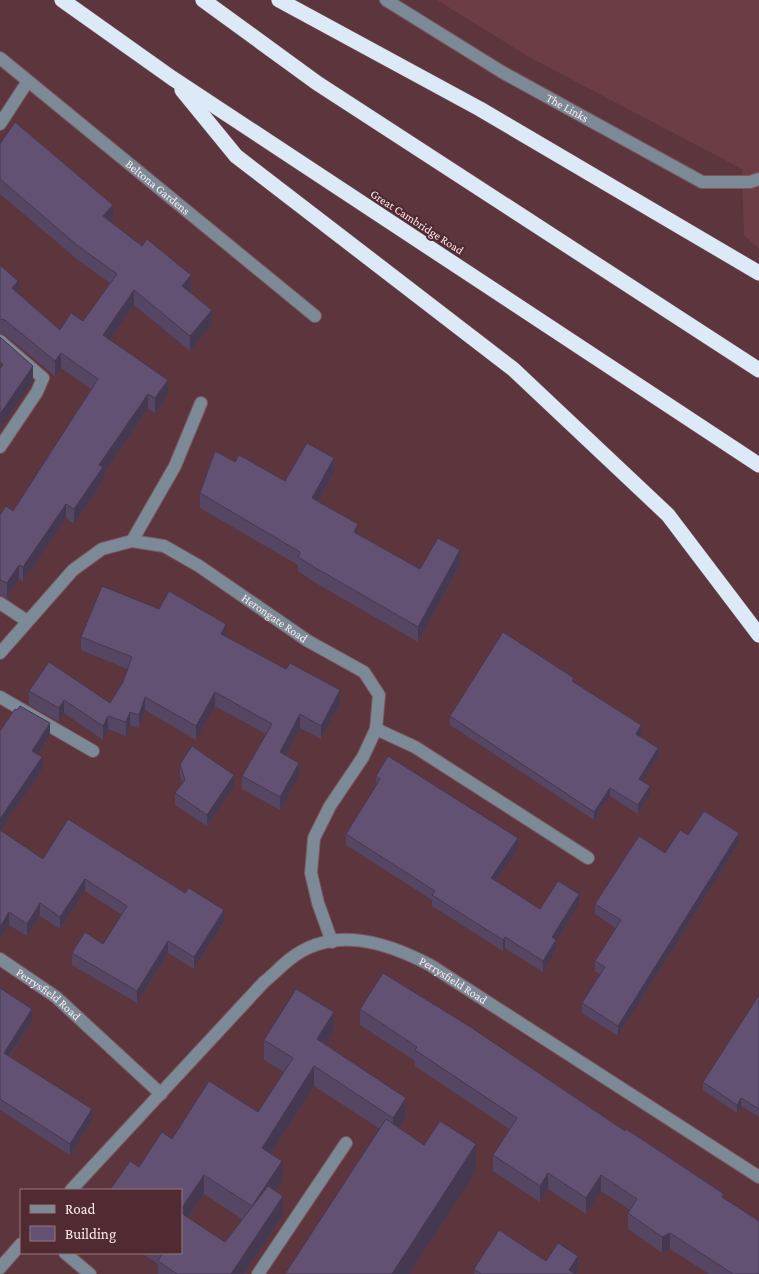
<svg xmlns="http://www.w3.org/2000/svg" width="759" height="1274" viewBox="0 0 759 1274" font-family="'Crimson Pro',serif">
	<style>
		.built { fill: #6c3d45 }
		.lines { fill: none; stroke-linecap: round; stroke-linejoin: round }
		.minor-casing { stroke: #7a565d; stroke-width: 14 }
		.highway-casing { stroke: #7a565d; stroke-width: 16 }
		.minor { stroke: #7c8a98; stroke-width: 12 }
		.highway { stroke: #dceaf8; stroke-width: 15 }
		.wall { fill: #554664; fill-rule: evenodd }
		.shaded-wall { fill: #453951 }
		.building { fill: #635174; stroke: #453951 }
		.labels { text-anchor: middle; stroke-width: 4.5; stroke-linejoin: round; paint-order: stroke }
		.street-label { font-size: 12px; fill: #fcecee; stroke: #522a32 }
	</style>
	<rect width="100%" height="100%" fill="#5d353d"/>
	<path class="built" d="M437,0H759V249L744,235L742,169L529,57Z"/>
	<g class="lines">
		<defs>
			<g id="minor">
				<path id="s1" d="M386,0L502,72L702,182H750L759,179"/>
				<path id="s2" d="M0,58L315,316"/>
				<path d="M0,124L28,81"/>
				<path d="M0,341L43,378L37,392L0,447"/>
				<path d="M132,541L175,466L201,403"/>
				<path d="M0,603L27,621"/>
				<path id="s3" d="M0,653L73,570L102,549L132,541L164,546L199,566L308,641L364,672L379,695L376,729L363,757L330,806L314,838L311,873L318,903L332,942"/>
				<path d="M0,697L93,751"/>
				<path d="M376,729L415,747L588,858"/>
				<path id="s4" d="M0,959L56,997L161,1094"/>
				<path id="s5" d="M71,1190L264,982C273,975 281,966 290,959C334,925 386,942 430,965L759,1177"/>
				<path d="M65,1253L90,1274"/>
				<path d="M0,1268L21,1244"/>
				<path d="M258,1274L346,1143"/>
			</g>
			<g id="highway">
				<path d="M62,0L172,78L759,465"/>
				<path d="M203,0L317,83L759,370"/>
				<path d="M279,0L480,109L759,273"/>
				<path d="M182,90L236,156L513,369L668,515L759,635"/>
			</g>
		</defs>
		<use href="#minor" class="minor-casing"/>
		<use href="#highway" class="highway-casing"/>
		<use href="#minor" class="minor"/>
		<use href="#highway" class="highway"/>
	</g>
	<g class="wall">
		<path d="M0,144L113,220L111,222L191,290L189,292L212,325L190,351L134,305L110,340L168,394L155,413L148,408L103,475V482L74,524L66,518L23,582L19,579L7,598L0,595V515L13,511L91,389L61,368L55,376L5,335L0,334V265L18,294L60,330L83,321L110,283L78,260L0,194Z"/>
		<path d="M235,462L285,481L334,472L318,502L358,535L420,569L460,565L418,642L314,582L298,571V565L200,508V493Z"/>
		<path d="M226,636L340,704L321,739L300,728L286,755L299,777L280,810L242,789V776L266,734L215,706L196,740L145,710L139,728L130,725L126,736L108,729L103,740L64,713L59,722L29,705V691L110,703L123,682L127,669L81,650V637Z"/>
		<path d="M574,683L641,734L640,736L658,756L643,782L650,795L638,814L610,796L594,820L450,725V716Z"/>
		<path d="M0,731L50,735L38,754L42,770L0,830L43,859L224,922L194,969L168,953L137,1003L72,965V953L103,944L122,915L85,891L60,929L40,916L27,936L9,925L0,939Z"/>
		<path d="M180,764L234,787L207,826L175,805V793L182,783L180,776Z"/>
		<path d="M376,776L518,849L496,881L540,909L579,905L556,941V950L543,972L505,948L503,951L432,906V900L346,845V834L376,787Z"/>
		<path d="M688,835L739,843L618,1036L582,1013V1003L600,974L595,971V961L616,928L595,914V904L665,853Z"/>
		<path d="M0,988L32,1021L10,1056L92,1121L70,1155L0,1110Z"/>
		<path d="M759,995V1117L741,1106L737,1113L703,1090V1082Z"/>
		<path d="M360,1009L724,1199L759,1274H709L670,1249L662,1253L628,1229V1213L630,1210L601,1191L586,1214L548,1189L540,1202L493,1171V1155L509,1129L415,1066V1061L360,1025Z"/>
		<path d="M334,1031L325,1045L406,1118L399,1128L424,1145L476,1171L380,1129L314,1086L270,1154L282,1181L275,1191L283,1215L244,1274H158V1264L141,1253H181L139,1167L172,1139L258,1112L284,1072L264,1060V1040ZM204,1194L242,1219L225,1242L188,1218Z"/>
		<path d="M546,1261L578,1271L576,1274H474V1269Z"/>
	</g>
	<g class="shaded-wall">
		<path d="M113,205V220L103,231V216Z"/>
		<path d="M191,275V290L182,301V286Z"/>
		<path d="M18,281V296L12,288Z"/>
		<path d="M134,290V305L103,350V335Z"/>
		<path d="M212,310V325L190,351V336Z"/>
		<path d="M61,353V368L55,376V361Z"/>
		<path d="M33,366V380L0,428V414Z"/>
		<path d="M168,380V394L155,413V398Z"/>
		<path d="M148,394V408L103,475V482L74,524V509L99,465Z"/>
		<path d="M334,458V472L312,513V498Z"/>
		<path d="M66,504V518L23,582V567Z"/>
		<path d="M358,524V538L354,532Z"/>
		<path d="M460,550V565L418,642V627Z"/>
		<path d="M19,565V579L7,598V583Z"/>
		<path d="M226,624V637L221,634Z"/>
		<path d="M340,690V704L321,739V726Z"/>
		<path d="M215,692V706L196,740V726Z"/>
		<path d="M145,697V710L139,728V715Z"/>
		<path d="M64,700V713L59,722V708Z"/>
		<path d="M130,712V725L126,736V722Z"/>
		<path d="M300,714V728L280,766V752Z"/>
		<path d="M108,716V729L103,740V726Z"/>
		<path d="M50,723V735L32,763V751Z"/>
		<path d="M641,725V734L636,742V734Z"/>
		<path d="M658,748V756L639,788V779Z"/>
		<path d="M42,757V770L0,831V819Z"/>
		<path d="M299,763V777L280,810V797Z"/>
		<path d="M234,775V787L207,826V815Z"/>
		<path d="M650,786V795L638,814V805Z"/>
		<path d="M610,788V796L594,820V812Z"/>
		<path d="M739,833V843L618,1036V1026Z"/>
		<path d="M518,838V849L491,888V878Z"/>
		<path d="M85,879V891L60,929V917Z"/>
		<path d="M579,894V905L556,941V950L543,972V961L552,937Z"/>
		<path d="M40,903V916L27,936V924Z"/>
		<path d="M224,910V922L194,969V957Z"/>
		<path d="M9,912V925L0,939V927Z"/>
		<path d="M505,937V948L503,951V940Z"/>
		<path d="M168,941V953L137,1003V991Z"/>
		<path d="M32,1009V1021L4,1064V1053Z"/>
		<path d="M334,1012V1031L317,1059V1039Z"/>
		<path d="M314,1066V1086L262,1167V1148Z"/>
		<path d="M406,1098V1118L393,1137V1118Z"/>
		<path d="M741,1098V1106L737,1113V1105Z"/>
		<path d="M92,1109V1121L70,1155V1144Z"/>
		<path d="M476,1144V1171L409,1274H392Z"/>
		<path d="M282,1161V1181L252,1226V1206Z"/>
		<path d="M548,1173V1189L540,1202V1186Z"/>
		<path d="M204,1175V1194L181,1228V1209Z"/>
		<path d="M601,1175V1191L586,1214V1198Z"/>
		<path d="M283,1196V1215L244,1274H231Z"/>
		<path d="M670,1233V1249L662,1253V1237Z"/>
		<path d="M578,1256V1271L576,1274L569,1270Z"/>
	</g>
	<g class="building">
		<path d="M15,122L113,205L103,216L142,246L147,239L191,275L182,286L212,310L190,336L134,290L103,335L168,380L155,398L148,394L99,465L103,467L74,509L66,504L23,567L19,565L7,583L0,580V515L6,506L13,511L98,379L61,353L55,361L5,320L0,319V265L18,281L12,288L60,330L71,313L83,321L117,274L78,246L0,179V144Z"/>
		<path d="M0,337L33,366L0,414V369L3,364L0,362Z"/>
		<path d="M307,443L334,458L312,498L358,524L354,532L420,569L438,538L460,550L418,627L314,567L298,557L300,552L200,493L215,451L235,462L239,455L285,481Z"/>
		<path d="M102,586L159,609L169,591L226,624L221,634L286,669L290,663L340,690L321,726L300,714L280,752L299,763L280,797L242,776L272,724L215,692L196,726L145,697L139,715L130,712L126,722L108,716L103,726L64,700L59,708L29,691L49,662L110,703L123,682L132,657L81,637Z"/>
		<path d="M503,632L574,678L572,681L641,725L636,734L658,748L639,779L650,786L638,805L610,788L594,812L450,716Z"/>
		<path d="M20,706L50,723L32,751L42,757L0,819V731L15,709L17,710Z"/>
		<path d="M192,746L234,775L207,815L175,793L185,780L180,764Z"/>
		<path d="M388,756L518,838L491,878L493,879L540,909L558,881L579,894L552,937L556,940L543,961L505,937L503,940L432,895L435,891L346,834L380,779L376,776Z"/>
		<path d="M704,811L739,833L618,1026L582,1003L605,967L595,961L621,920L595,904L639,836L665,853L680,830L688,835Z"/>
		<path d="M68,819L185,893L189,888L224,910L194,957L168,941L137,991L72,953L85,932L103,944L127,906L85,879L60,917L40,903L27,924L9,912L0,927V830L43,859Z"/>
		<path d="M383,973L469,1026L625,1131L626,1129L667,1156L724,1194L722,1197L759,1221V1274H733L670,1233L662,1237L628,1213L637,1199L601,1175L586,1198L548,1173L540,1186L493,1155L517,1118L415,1050L417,1047L360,1009Z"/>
		<path d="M0,988L32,1009L4,1053L92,1109L70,1144L0,1099Z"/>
		<path d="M296,989L334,1012L317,1039L406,1098L393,1118L314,1066L262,1148L282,1161L252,1206L204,1175L181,1209V1190H110L130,1161L139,1167L162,1132L172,1139L209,1081L258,1112L293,1058L264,1040Z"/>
		<path d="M759,995V1109L741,1098L737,1105L703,1082Z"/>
		<path d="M386,1119L424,1145L440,1121L476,1144L392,1274H285Z"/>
		<path d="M268,1186L283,1196L231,1274H177L158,1261L163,1253H181V1213L225,1242Z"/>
		<path d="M499,1230L546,1261L558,1243L578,1256L569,1270L576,1274H481L474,1269Z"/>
	</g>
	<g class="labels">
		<g class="street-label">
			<text dy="4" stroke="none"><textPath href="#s1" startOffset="211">The Links</textPath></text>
			<text dy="4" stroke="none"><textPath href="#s2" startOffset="204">Beltona Gardens</textPath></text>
			<text transform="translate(417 222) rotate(33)" y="4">Great Cambridge Road</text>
			<text dy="4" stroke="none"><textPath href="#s3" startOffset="342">Herongate Road</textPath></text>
			<text dy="4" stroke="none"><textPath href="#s5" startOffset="495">Perrysfield Road</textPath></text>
			<text dy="4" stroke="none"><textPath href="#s4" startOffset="60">Perrysfield Road</textPath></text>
		</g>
	</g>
	<rect x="20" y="1189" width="162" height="65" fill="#522a32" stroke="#96787d"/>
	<rect x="30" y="1205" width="25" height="8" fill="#7c8a98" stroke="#96787d"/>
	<text x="65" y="1214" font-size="15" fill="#fcecee">Road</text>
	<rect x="30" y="1226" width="25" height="15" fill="#635174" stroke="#96787d"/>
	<text x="65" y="1239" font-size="15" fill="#fcecee">Building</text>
</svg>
